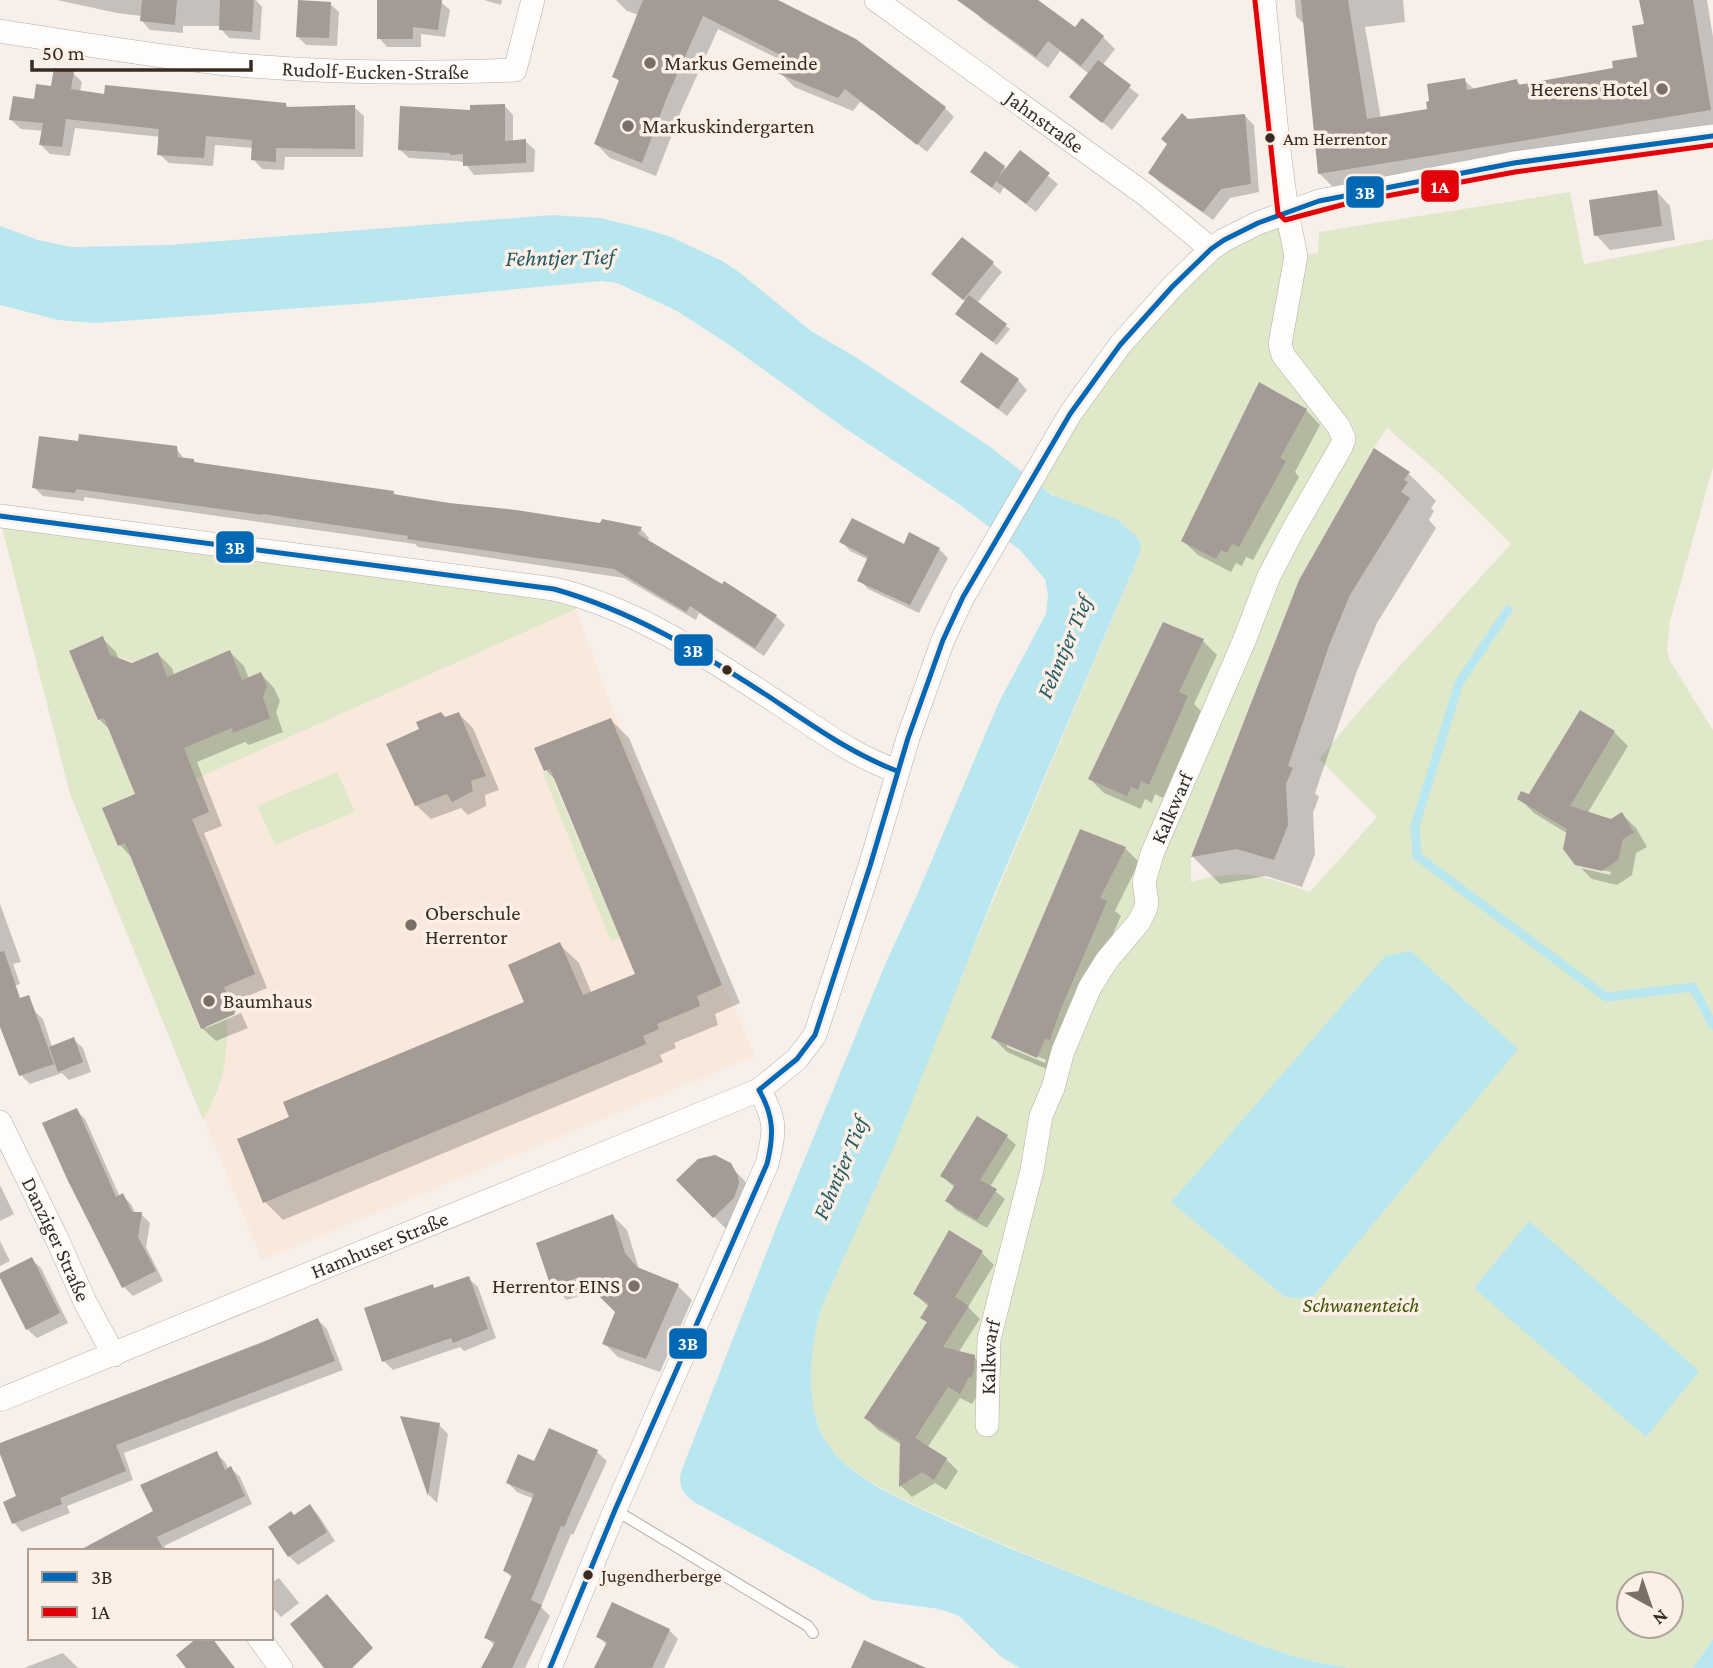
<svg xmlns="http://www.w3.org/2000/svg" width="1713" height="1668" viewBox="0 0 1713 1668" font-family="'Crimson Pro',serif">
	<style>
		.built { fill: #f9e9dc }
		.green { fill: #e0e8ca; fill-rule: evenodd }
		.water { fill: #b9e7f0 }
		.shadow { fill: #0003; fill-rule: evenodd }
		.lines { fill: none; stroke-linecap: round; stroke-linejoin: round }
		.stream { stroke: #b9e7f0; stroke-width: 9 }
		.building { fill: #a49b96 }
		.lane-casing { stroke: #b5aca5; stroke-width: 12 }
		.street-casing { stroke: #b5aca5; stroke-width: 24 }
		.lane { stroke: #fefdfc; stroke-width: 10 }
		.street { stroke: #fefdfc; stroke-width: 23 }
		.bus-1-casing { stroke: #fcefe5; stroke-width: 10 }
		.bus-2-casing { stroke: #fcefe5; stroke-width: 10 }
		.bus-1 { stroke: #0068b4; stroke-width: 5 }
		.bus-2 { stroke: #e3000b; stroke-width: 5 }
		.poi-dot { fill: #7a7068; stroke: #fcefe5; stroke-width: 2.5 }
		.bus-dot { fill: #372b22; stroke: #fcefe5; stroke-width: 2.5 }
		.labels { text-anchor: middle; stroke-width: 7; stroke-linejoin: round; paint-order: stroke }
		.bus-label { font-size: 19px; fill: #372b22; stroke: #fcefe5; text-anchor: start }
		.poi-label { font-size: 21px; fill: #372b22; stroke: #fcefe5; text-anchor: start }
		.street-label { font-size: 21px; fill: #372b22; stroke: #fcefe5 }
		.park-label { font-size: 21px; font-style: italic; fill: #3e5405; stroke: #fcefe5 }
		.water-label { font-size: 23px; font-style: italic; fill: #225b65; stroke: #fcefe5 }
		.line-badge { stroke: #fcefe5; stroke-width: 2.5 }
		.badge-label { font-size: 19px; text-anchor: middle; font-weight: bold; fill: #fff }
	</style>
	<rect width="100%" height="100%" fill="#f7f0ea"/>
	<path class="built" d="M6,542L576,609L612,708L722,985L734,1007L755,1056L262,1260L70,794Z"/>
	<g class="green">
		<path d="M1570,192L1584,264L1713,239V467L1670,621L1667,649L1669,659L1713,730V1639L1693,1668H1352C1334,1665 1316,1663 1300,1658C1264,1648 1230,1633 1195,1620C1114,1590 1033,1559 955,1523C917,1506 848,1478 826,1442C804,1405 809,1348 821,1308L1140,553L1117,519L1059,499L1031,479L1179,282L1287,212L1296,256L1318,253L1319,232ZM1387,428L1436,470L1511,544L1364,705L1319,759L1377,817L1310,892C1260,875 1244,868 1191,882V857L1299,580L1374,448ZM1629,1584H1671V1626H1629Z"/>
		<path d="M0,520L581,597L576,609L182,785L169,754L232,728L234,732L270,718L263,697L267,686L261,672L242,680L230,651L192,666L202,692L176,702L158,652L133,662L123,658L113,662L103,637L69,651L97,720L104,718L135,794L102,808L139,837L136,869L200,1028L227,1018C227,1061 225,1081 203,1120L70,794Z"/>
		<path d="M549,770L620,938L611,942L543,773Z"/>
		<path d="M337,772L355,812L275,845L257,806Z"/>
	</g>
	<g class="water">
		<path d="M552,215L600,218L642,228L671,237L722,261L739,272L811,331L857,358L989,446L1052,495L1117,519L1139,539L1141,546L1140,553L994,895L893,1149L821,1308C810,1345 804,1408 826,1442C851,1481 914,1505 954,1524C1032,1559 1110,1589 1190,1618C1226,1631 1263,1648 1300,1658C1316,1663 1334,1665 1352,1668H1020L1000,1656L959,1616L939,1609L873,1600L694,1502C683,1494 678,1486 681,1472L776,1228L887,960L917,895L999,702L1046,614L1048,595L1045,579L1020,550L960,505L846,429L728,344L677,311L617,283L601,281L370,303L95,323L58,320L0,305V226L38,240L71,247L169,245Z"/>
		<path d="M1411,951L1518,1049L1311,1299L1285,1297L1171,1202L1385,956Z"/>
		<path d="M1529,1221L1699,1371L1646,1437L1474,1288Z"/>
		<path d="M1713,1639V1668H1693Z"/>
	</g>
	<g class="shadow">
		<path d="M57,0H256L262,7L260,40L229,38L221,29V26H183V33L150,30L142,21V16L117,13Z"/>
		<path d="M379,0L441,2L450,10L445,37L421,34V47H387L379,38Z"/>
		<path d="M484,0H502L501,5Z"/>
		<path d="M616,0H769L896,75L872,111L860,102L853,111L794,87L780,72L785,62L718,29L681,111L656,176L610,158L596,144L620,82L614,76L639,15L627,11Z"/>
		<path d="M977,0H1035L1075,29L1082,21L1103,37L1115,49L1102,66L1139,95L1112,130L1071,97L1089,74L1060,51L1048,68L983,20L971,8Z"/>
		<path d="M1295,0H1403L1405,22L1365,27L1381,119L1429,110L1464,80L1475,90L1517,81L1522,86L1616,70L1639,59L1646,26L1641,0H1707L1713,37V129L1336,190L1319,173L1305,25L1296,16Z"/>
		<path d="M330,4L339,12L337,46L306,45L298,37Z"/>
		<path d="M73,73L82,82L80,92L106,96L285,104L289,108L354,107L364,116L363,157H285L284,170L262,169L253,159L254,148L215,145L213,166L169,163L159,154L161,137L75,128L70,156L50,154L41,145L44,131L21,129L11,120Z"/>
		<path d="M504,105L513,115V142L525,141L535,150L534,172L474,175L465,163L458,161L409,158L399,149Z"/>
		<path d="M945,108L954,117L927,152L898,128Z"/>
		<path d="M1244,115L1254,125L1259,192L1230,198L1213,220L1159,182L1150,172L1187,120Z"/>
		<path d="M1020,153L1058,184L1036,212L1004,187L1000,194L980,179L1004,167L1007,170Z"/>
		<path d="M1656,191L1670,206L1675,240L1610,250L1596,235Z"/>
		<path d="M992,263L1002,272L977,303L1010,329L997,345L961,318L966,302L943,283Z"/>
		<path d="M1018,380L1027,390L1007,416L962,382Z"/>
		<path d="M1306,410L1320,425L1295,472L1299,477L1253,560L1246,557L1242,566L1236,563L1231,572L1198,555L1183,541Z"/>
		<path d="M79,443L176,448L185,460L194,461L197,464L393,492L397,496L641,529L649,538L647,542L776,616L785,625L764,656L699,613L696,620L624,578L418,547L415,544L84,497V501L43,496L34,487Z"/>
		<path d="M1409,474L1436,501L1431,508L1434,511L1429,520L1436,528L1377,623L1357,671L1315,793L1319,797L1313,813L1315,854L1302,887L1266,876L1220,884L1193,857L1300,580Z"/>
		<path d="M842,542L939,549L948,558L919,613L868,589L860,580L869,560L850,551Z"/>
		<path d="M102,638L116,652L119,660L132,665L158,654L172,668L174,675L230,652L244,666L249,679L261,674L274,688L280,701L276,712L283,732L249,745L245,742L197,762L222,826L204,833L267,988L236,1001L240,1010L206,1024V1028L241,1013L248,1028L216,1041L202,1028L134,860L120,845L137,795L112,732L99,719Z"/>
		<path d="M1203,641L1217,655L1194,704L1201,711L1163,798L1155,794L1152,803L1145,799L1141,809L1104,793L1090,779Z"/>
		<path d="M459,714L473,728L499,790L485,795L486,806L468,815L461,808L431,819L416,805L445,718Z"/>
		<path d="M611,720L629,738L740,1003L715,1014L718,1025L674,1043L676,1048L660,1055L663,1062L283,1220L265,1202L291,1118L527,1003L560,945L579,963L592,994L637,975L558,783L546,770Z"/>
		<path d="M1614,732L1628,746L1587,814L1611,821L1622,814L1636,828L1647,847L1636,853L1632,875L1617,885L1592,879L1581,868L1610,875L1611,872L1578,864L1568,834L1534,813L1520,799L1530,796Z"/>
		<path d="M1125,848L1139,862L1115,911L1121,916L1051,1071L1007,1052L993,1038ZM1007,1043L1046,1060L1045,1063L1007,1047Z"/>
		<path d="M0,904L21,962L13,964L20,984L0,991Z"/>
		<path d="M33,1010L43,1019L52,1047L73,1039L83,1048L91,1072L69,1080L62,1073L30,1084L21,1075Z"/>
		<path d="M76,1110L85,1119L120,1197L122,1195L131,1204L136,1214H141L150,1223L146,1247L163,1281L133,1296L124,1287Z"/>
		<path d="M1006,1136L1016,1145L990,1187L1005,1199L987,1228L956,1210L947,1201L955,1188L942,1176Z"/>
		<path d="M729,1165L744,1180L752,1192L728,1231L678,1180Z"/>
		<path d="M0,1185L14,1214L0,1221Z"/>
		<path d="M613,1216L627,1230L639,1269L678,1286L692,1300L660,1372L618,1357L604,1343L617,1312L596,1290L567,1300L553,1286Z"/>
		<path d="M950,1233L982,1253L994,1265L968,1307L980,1319L958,1353L974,1357L986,1369L981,1388L972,1404L960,1398L927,1448L946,1459L958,1471L946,1490L935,1483L912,1497L901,1486L902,1445L878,1430L866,1418L928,1323L922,1318L929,1307L915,1294Z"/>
		<path d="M0,1241L10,1261L0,1266Z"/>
		<path d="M31,1259L41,1268L68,1323L37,1338L27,1329Z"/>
		<path d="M468,1278L478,1287L496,1338L464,1351L460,1347L393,1370L384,1361L432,1286L435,1289Z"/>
		<path d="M318,1320L327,1329L343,1370L124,1453L133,1480L67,1506L70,1513L22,1532L14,1523L19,1497L0,1445Z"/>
		<path d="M403,1418L439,1425L448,1434L437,1503L429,1495Z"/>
		<path d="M597,1452L607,1461L573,1535L571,1534L541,1607L550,1616L525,1668H483L495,1646L487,1638L512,1578L505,1570L534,1499L517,1492L508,1483L535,1463Z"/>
		<path d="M216,1453L225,1462L229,1470L231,1468L240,1477L252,1504L164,1546L167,1551H115Z"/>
		<path d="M310,1506L319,1516L335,1541L298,1565L289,1556Z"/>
		<path d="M279,1578L299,1603L281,1617L271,1606V1583Z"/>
		<path d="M669,1630L678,1639L664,1668H595L607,1645L598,1636Z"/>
		<path d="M63,1653L78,1668H24Z"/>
	</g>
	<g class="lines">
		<path class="stream" d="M1508,610L1459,683L1415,826L1417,856L1606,997L1693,987L1713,1025"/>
	</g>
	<g class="building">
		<path d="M142,0H177L175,25L140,21Z"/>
		<path d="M220,0H254L252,32L219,30Z"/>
		<path d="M298,0L331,2L329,38L296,37Z"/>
		<path d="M377,0H442L438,30L413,27V39H377Z"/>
		<path d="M643,0H778L856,39L946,107L917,145L845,89L838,98L777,73L785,57L703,16L667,97L642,163L594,144L619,80L612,77Z"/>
		<path d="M957,0H1038L1075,27L1082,18L1104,36L1081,66L1048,41L1036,57Z"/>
		<path d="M1301,0H1348L1367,119L1427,109L1426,102L1429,101L1427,84L1465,78L1467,90L1517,79L1518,85L1613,68L1612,61L1637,57L1632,26L1644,24L1639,0H1693L1711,110L1318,174Z"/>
		<path d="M1098,60L1131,85L1102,123L1069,97Z"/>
		<path d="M54,68L74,71L71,89L104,94L105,85L286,103V107L355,105V149L276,148V162L251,160L252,140L206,136L204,158L157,155L159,129L66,119L62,147L39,145L43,123L9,120L13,96L34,99L36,84L51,86Z"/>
		<path d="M505,104V141L526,139V163L463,166V154L450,155V153L398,150L400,106L470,110V105Z"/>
		<path d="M1182,113L1188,119L1245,114L1251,184L1221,189L1203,212L1148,173L1167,144L1161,139Z"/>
		<path d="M1020,150L1050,173L1026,204L996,181Z"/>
		<path d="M985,151L1005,166L992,188L970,172Z"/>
		<path d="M1657,190L1662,226L1594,236L1589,200Z"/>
		<path d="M962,237L994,262L963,300L931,274Z"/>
		<path d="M969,295L1007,324L993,342L955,314Z"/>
		<path d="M981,352L1019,379L998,409L960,382Z"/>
		<path d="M1259,382L1307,409L1280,458L1286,461L1239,547L1232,544L1227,553L1221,550L1216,559L1181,541Z"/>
		<path d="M79,434L177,446L178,457L194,459V462L394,491L393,494L449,503L516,510L600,523L602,519L642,527L638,534L722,584L724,581L777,615L755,648L690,606L686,612L614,569L407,539L408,536L263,514V515L76,489L75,493L32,488L39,436L78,441Z"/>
		<path d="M1374,448L1410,472L1404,480L1408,482L1401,492L1410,498L1350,595L1330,643L1288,766L1293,768L1286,784L1288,825L1274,860L1237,849L1191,857L1299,580Z"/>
		<path d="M852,518L904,544L909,532L940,548L910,605L857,581L868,557L839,542Z"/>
		<path d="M1163,622L1204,639L1179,692L1188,696L1149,785L1141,781L1138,790L1131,787L1127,796L1088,779Z"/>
		<path d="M103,636L110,655L132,663L158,652L167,677L230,650L242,680L261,672L267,686L263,697L270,718L233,733L232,728L184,748L209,812L192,819L255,974L224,987L235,1014L201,1029L125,843L118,846L102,808L135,794L104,718L98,720L69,651Z"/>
		<path d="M1580,710L1615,731L1570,806L1611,819L1622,812L1634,833L1623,839L1618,860L1602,871L1575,865L1563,849L1567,829L1517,799L1521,791L1529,794Z"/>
		<path d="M441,712L445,717L459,712L486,776L471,781L473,791L452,802L447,794L415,806L386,744L419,729L416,722Z"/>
		<path d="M611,718L722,985L697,996L700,1006L657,1024L659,1029L643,1036L646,1044L263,1203L237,1139L289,1117L283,1102L524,1002L508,965L560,942L583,995L635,974L550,769L544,771L534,748Z"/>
		<path d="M1080,829L1126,847L1100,898L1107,901L1060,1011L1050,1040L1045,1039L1037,1058L991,1038Z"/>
		<path d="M4,951L20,998L29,995L54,1064L19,1076L0,1027V952Z"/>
		<path d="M74,1037L83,1062L58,1072L49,1047Z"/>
		<path d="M77,1108L116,1197L123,1193L132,1212H142L138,1237L156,1271L122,1288L68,1181L42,1123Z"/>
		<path d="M977,1116L1008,1135L980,1180L997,1189L977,1220L945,1201L955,1185L940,1176Z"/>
		<path d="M715,1155L731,1163L738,1176L739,1183L734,1198L713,1218L676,1180L698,1159Z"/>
		<path d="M613,1214L625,1253L637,1267L679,1284L646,1359L602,1344L615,1312L580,1277L551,1287L536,1243Z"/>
		<path d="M949,1230L983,1251L955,1297L969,1306L943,1347L975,1355L974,1370L972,1378L969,1377L960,1394L948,1387L915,1438L947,1458L934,1480L922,1472L899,1487L900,1441L864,1418L927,1322L920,1318L929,1304L913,1294Z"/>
		<path d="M32,1257L60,1313L26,1330L0,1278V1273Z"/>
		<path d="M469,1276L488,1329L453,1343L451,1338L382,1362L364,1308L433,1284L434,1288Z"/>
		<path d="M318,1318L335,1361L116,1445L126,1471L60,1498L62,1504L12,1524L3,1502L16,1496L0,1454V1443L261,1343Z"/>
		<path d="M400,1416L440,1423L428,1496Z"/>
		<path d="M549,1428L598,1450L564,1527L561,1526L531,1600L542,1605L512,1668H481L495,1642L484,1638L512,1575L503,1571L534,1494L506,1483L518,1454L534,1461Z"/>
		<path d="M217,1451L225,1470L231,1466L245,1496L157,1537L164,1551H78L153,1511L140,1485Z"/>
		<path d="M310,1504L327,1532L288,1557L268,1527L291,1511L294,1515Z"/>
		<path d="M327,1594L373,1648L352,1668H324L290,1624Z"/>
		<path d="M612,1602L670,1629L652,1668H594L607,1642L596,1637Z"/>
		<path d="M197,1638H212L235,1668H186L176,1655Z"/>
		<path d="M864,1640L926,1668H851Z"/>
	</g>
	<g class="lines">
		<defs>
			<path id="lane" d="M615,1510L808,1626L813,1633"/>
			<g id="street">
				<path id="s1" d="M876,0L1146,195L1211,249"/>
				<path id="s2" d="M0,31C75,43 151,56 227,64C322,73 419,74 515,70L533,0"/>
				<path d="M0,516L554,589C640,609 721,666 795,714C828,736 859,758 897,771"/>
				<path id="s3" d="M0,1122L57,1239L85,1302L114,1355"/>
				<path id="s4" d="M0,1400L759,1090L797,1059L815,1035L870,866L908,738L943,640L963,597L1070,414L1120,345L1172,287L1211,249L1224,240L1258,223L1319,201L1514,163L1713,136"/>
				<path id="s5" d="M987,1425L989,1339L1032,1170L1041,1116L1053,1088L1063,1051L1090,987L1107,960L1139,922L1145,910L1147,903L1144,882L1152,854L1244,641L1269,576L1293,530L1341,447L1344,439L1339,427L1283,355L1280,344L1296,256L1287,212L1277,134L1264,0"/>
				<path d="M259,1638L281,1668"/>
				<path d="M550,1668L615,1510L767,1164C775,1131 777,1120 759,1090"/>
			</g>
		</defs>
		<use href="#lane" class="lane-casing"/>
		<use href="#street" class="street-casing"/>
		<use href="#lane" class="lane"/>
		<use href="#street" class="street"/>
		<defs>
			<g id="bus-1">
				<path d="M0,516L554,589C632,611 700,652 768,696C810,724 850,753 897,771"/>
				<path d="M550,1668L615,1510L767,1164C774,1135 774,1116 759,1090L797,1059L815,1035L870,866L908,738L943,640L963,597L1070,414L1120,345L1172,287L1211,249L1224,240L1258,223L1319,201L1514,163L1713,136"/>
			</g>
			<path id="bus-2" d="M1255,1L1278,213L1285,220L1349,203L1515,172L1713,145"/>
		</defs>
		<use href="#bus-1" class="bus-1-casing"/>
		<use href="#bus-2" class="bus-2-casing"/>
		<use href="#bus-1" class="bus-1"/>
		<use href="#bus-2" class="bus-2"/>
	</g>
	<g class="poi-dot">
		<circle cx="650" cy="63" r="7"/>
		<circle cx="1662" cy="89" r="7"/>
		<circle cx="628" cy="126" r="7"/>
		<circle cx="411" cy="925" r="7"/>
		<circle cx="209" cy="1001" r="7"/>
		<circle cx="634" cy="1286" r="7"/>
	</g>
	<g class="bus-dot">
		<circle cx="1270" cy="138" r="6"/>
		<circle cx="727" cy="670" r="6"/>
		<circle cx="588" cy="1575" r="6"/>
	</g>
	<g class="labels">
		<g class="bus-label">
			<text x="1283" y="145">Am Herrentor</text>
			<text x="601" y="1582">Jugendherberge</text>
		</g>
		<g class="poi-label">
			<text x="664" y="70">Markus Gemeinde</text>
			<text x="1648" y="96" text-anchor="end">Heerens Hotel</text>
			<text x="642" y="133">Markuskindergarten</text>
			<text x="425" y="920">Oberschule<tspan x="425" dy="24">Herrentor</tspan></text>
			<text x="223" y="1008">Baumhaus</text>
			<text x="620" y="1293" text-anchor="end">Herrentor EINS</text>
		</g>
		<g class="street-label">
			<text dy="7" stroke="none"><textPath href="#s2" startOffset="378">Rudolf-Eucken-Straße</textPath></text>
			<text dy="7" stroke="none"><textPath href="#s1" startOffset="208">Jahnstraße</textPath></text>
			<text dy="7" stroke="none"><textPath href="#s5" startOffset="656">Kalkwarf</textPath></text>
			<text dy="7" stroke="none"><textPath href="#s3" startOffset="130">Danziger Straße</textPath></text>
			<text dy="7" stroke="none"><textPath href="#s4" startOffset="410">Hamhuser Straße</textPath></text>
			<text dy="7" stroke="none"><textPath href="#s5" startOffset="68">Kalkwarf</textPath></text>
		</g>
		<g class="park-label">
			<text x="1361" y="1312">Schwanenteich</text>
		</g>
		<g class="water-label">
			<text transform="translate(560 257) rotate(-1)" y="8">Fehntjer Tief</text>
			<text transform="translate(1064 647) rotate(-67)" y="8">Fehntjer Tief</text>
			<text transform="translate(840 1168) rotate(-67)" y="8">Fehntjer Tief</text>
		</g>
	</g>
	<g class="line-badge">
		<rect x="1420" y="169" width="40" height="34" rx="7" fill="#e3000b"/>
		<rect x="1345" y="175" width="40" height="34" rx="7" fill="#0068b4"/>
		<rect x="215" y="530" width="40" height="34" rx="7" fill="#0068b4"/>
		<rect x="673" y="633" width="41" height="34" rx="7" fill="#0068b4"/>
		<rect x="668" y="1327" width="40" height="33" rx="7" fill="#0068b4"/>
	</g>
	<g class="badge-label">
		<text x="1440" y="193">1A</text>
		<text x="1365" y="199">3B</text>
		<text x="235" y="554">3B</text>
		<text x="693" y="657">3B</text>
		<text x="688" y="1350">3B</text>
	</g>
	<rect x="28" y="1549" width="245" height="91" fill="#fcefe5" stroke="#ada197" stroke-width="2"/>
	<rect x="42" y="1572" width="35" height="10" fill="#0068b4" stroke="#ada197" stroke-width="2"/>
	<text x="91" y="1584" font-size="21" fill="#372b22">3B</text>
	<rect x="42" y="1607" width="35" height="10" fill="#e3000b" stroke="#ada197" stroke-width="2"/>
	<text x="91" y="1619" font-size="21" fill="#372b22">1A</text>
	<g transform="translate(1650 1605) rotate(140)"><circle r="33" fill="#fcefe5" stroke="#ada197" stroke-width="2"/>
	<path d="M0-5L12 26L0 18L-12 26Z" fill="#7a7068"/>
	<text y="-10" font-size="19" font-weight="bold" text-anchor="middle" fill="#372b22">N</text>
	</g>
	<path d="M32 60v10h219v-10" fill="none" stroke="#372b22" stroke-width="3.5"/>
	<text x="42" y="60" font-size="21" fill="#372b22" stroke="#fcefe5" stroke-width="5" paint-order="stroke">50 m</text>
</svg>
